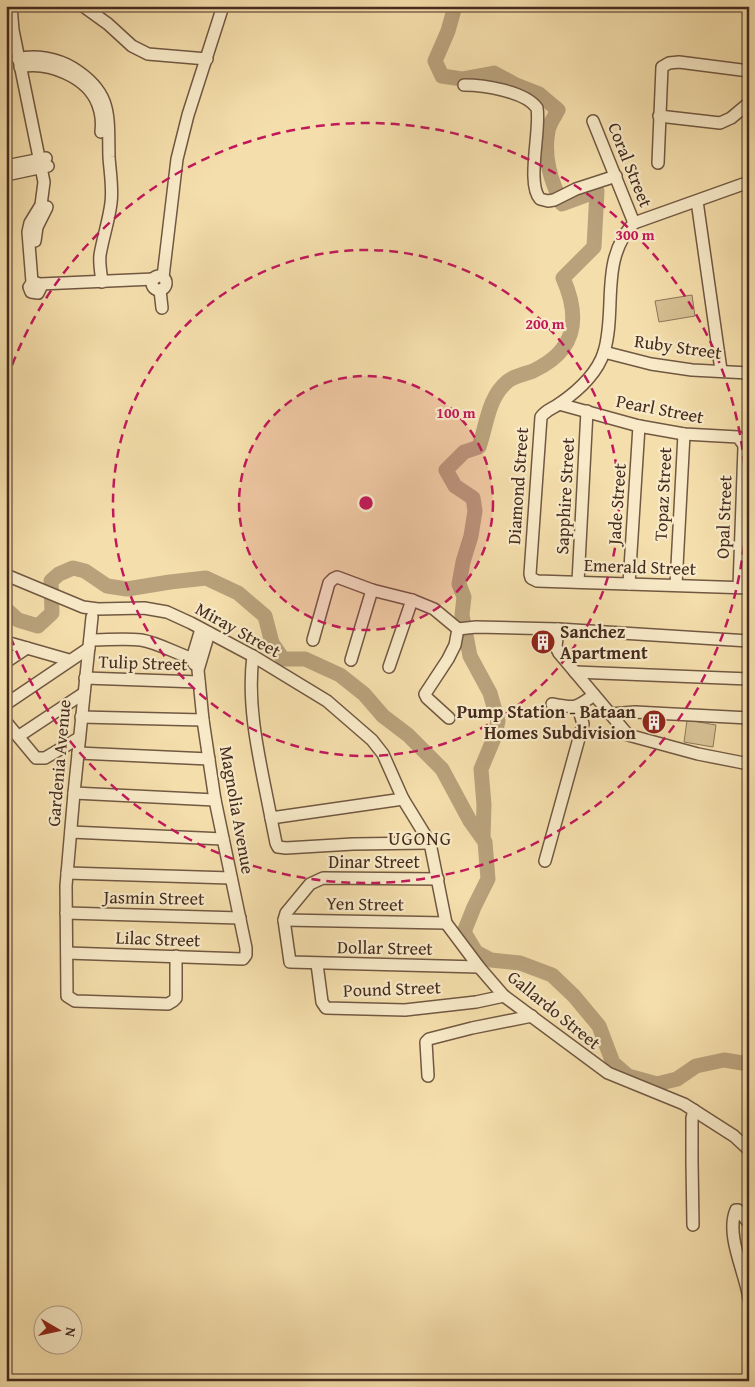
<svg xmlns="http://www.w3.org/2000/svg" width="755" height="1387" viewBox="0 0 755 1387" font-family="'Gentium Book Plus',serif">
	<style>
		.green { fill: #d6c093; stroke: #8e7659 }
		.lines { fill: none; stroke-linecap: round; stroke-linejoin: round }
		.river { stroke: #b8a17b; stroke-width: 15 }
		.minor-casing { stroke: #715842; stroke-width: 14 }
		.minor { stroke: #f8eac8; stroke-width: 11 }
		.ring { fill: none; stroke: #c2185b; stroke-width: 2.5; stroke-dasharray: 9 6 }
		.labels { text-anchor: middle; stroke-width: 4.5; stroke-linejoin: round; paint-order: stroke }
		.street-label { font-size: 18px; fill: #452b1f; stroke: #f8eac8 }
		.poi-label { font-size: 18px; font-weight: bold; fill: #452b1f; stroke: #f8eac8; text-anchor: start }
		.neighbourhood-label { font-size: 19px; letter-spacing: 1px; fill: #452b1f; stroke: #f8eac8 }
		.centre { fill: #c2185b; stroke: #f8eac8; stroke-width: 2.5 }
		.ring-label { font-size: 15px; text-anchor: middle; font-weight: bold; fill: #c2185b; stroke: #f8eac8; stroke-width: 4.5; stroke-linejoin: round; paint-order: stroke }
	</style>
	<rect width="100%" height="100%" fill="#f4deab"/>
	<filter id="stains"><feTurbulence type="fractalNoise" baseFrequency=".004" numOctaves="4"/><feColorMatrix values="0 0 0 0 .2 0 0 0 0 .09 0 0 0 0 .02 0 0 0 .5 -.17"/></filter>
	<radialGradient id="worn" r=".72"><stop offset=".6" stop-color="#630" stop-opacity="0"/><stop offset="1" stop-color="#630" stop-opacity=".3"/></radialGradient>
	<g class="green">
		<path d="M692,295L695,316L659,322L655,301Z"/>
		<path d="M687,720L716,725L713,747L684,742Z"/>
	</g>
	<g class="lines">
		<g class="river">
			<path d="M455,6L448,31L435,61L442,76L462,79L494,73L516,85L539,94L558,110C555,116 549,124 548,131C543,157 551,181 562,204L597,191L594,247L563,278C581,319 576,351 533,371C525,374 514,376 508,381C488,397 487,424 479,447L464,452L446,470L455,486L473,498L475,511L471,536L463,562L459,584L464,597L462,615L470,656L490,693L498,721L494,738L481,769L484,805L483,838"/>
			<path d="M6,609L18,620L38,626L52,613L51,581L59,574L73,568L85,571L107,586L127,589L170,582L206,578L238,593L265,616L272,643L283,659H305L340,675L364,694L383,716L408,735L442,769L470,821L485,842L488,879L474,907L464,932L476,952L491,960L520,963L552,975L574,996L599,1026L613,1063L628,1076L657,1084L677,1079L696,1066L724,1060L749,1064"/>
		</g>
		<defs>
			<g id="minor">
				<path d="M11,6L13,30L44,182L41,205L30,223L28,232L32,282"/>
				<path d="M83,6L108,24L132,46L148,54L207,59"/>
				<path d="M18,59C35,54 58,59 73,68C113,93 108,116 109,157C110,172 113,188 111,203C109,220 103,237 100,255C99,264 101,273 102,282"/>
				<path d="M20,67C48,61 88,77 98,105C101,113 102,124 101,132"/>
				<path d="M464,85C483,85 525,91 537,108C541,130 526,183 540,199L548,201L554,200L576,189L616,176"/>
				<path d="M659,116L720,123L731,118L749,103"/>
				<path d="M593,121L634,223"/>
				<path d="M658,163L662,67L669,63L679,62L749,71"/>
				<path d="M6,166L46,158"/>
				<path d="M6,175L48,166"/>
				<path d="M749,182L634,223C599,260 617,309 604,352C597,374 578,391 559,404C552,409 546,410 541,417L530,574L531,578L537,581L749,588"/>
				<path d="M697,201L721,370"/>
				<path d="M35,241L37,227L47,207"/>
				<circle cx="159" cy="283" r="7"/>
				<path d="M163,277L177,159L188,115L223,6"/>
				<path d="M40,284L41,287L38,293L31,292L29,287L33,282L40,284L154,279"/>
				<path d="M160,290L162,308"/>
				<path d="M604,352L651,364L692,370L749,373"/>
				<path d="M559,404L639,426L684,434L738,437L749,452"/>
				<path d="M6,575L83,607L98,609L144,608L167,612L191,623L253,656L327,701L372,740L383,754L403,799L430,843L446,923L479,967L504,996L608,1073L684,1104L734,1136L749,1150"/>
				<path d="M578,582L587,411"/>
				<path d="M629,584L639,426"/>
				<path d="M676,585L684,434"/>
				<path d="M739,587L744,447"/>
				<path d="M92,617L74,793L66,886L67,996L75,1001L168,1004L173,1001L176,998V956"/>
				<path d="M558,629L556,647L559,653L628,735L698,754L749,764"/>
				<path d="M90,640C107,640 125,638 141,640C160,643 180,656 200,661"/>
				<path d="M313,640L329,583L333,579L337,577L372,590L412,600L434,609L458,629"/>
				<path d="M6,642L69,660"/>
				<path d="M253,656C246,709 261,765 271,818L403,799"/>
				<path d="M351,660L372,590"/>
				<path d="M6,662L27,648"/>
				<path d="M194,664L192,659L201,629"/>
				<path d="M389,667L412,600"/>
				<path d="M575,672L749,679"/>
				<path d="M85,678L199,682"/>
				<path d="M6,704L89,648"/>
				<path d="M552,704C575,708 575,709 594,695"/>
				<path d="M610,714L635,712L749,718"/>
				<path d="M81,717L203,720"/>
				<path d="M449,718L427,698L425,694L448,659L455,645L458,629L476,627L558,629L749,641"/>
				<path d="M6,722L36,758H45L79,738"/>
				<path d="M19,736L84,693"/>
				<path d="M78,753L209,759"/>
				<path d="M74,793L215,800"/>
				<path d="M271,818L276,843L278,847L286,848L353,844L430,843"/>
				<path d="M71,832L223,839"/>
				<path d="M545,861L583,724L578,707"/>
				<path d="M67,873L231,878"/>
				<path d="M438,879L323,878L310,884L286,913L284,920L290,962L479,967"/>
				<path d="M66,913L240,918"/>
				<path d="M284,920L446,923"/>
				<path d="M67,953L243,959L246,955V948L215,800L203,720L198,670L209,633"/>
				<path d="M317,964L322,1002L326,1008L405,1010L476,1002L504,996"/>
				<path d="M428,1076L426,1042L429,1039L472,1028L532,1016"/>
				<path d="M749,1223L738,1210H736C725,1235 746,1274 749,1299"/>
				<path d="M693,1225L692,1162V1118L694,1110"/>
			</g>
		</defs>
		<use href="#minor" class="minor-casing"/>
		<use href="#minor" class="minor"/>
	</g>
	<circle cx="366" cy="503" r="127" fill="#c2185b" fill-opacity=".12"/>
	<g class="ring">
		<circle cx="366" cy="503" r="127"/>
		<circle cx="366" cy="503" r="253"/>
		<path d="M7 379A380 380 0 1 1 7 627"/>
	</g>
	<defs>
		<symbol id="building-disc" viewBox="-11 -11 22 22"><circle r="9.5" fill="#8f2418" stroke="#f8eac8"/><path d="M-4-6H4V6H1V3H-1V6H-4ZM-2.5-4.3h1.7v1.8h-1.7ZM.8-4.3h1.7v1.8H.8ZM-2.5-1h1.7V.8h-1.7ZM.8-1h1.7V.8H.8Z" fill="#fff"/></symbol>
	</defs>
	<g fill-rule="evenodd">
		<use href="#building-disc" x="529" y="628" width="28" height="28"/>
		<use href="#building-disc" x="640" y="708" width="28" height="28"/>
	</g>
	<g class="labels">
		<g class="street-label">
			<text transform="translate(630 165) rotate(68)" y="6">Coral Street</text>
			<text transform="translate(678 347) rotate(8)" y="6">Ruby Street</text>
			<text transform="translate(660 409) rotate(11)" y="6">Pearl Street</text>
			<text transform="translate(518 486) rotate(-86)" y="6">Diamond Street</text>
			<text transform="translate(663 494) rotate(-87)" y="6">Topaz Street</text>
			<text transform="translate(565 496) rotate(-87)" y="6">Sapphire Street</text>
			<text transform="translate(617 504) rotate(-86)" y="6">Jade Street</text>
			<text transform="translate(724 517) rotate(-88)" y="6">Opal Street</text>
			<text transform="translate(640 567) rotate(2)" y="6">Emerald Street</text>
			<text transform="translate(238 630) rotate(29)" y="6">Miray Street</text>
			<text transform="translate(143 663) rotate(2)" y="6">Tulip Street</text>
			<text transform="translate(59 763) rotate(-85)" y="6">Gardenia Avenue</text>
			<text transform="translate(237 810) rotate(80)" y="6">Magnolia Avenue</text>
			<text x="374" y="868">Dinar Street</text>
			<text transform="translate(154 898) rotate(1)" y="6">Jasmin Street</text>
			<text transform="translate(365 904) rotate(1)" y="6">Yen Street</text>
			<text transform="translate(158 939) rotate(2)" y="6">Lilac Street</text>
			<text transform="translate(385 948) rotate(1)" y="6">Dollar Street</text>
			<text transform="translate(392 989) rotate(-2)" y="6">Pound Street</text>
			<text transform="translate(554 1010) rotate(39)" y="6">Gallardo Street</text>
		</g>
		<g class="poi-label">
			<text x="560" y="638">Sanchez<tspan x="560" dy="21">Apartment</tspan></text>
			<text x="636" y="718" text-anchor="end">Pump Station - Bataan<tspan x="636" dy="21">Homes Subdivision</tspan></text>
		</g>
		<g class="neighbourhood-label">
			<text x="420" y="845">UGONG</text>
		</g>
	</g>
	<circle cx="366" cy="503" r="8" class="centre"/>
	<g class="ring-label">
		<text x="635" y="240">300 m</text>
		<text x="545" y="329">200 m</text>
		<text x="456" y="418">100 m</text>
	</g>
	<rect width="755" height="1387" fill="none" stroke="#f4deab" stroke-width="25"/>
	<rect x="8" y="8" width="740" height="1372" fill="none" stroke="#452b1f" stroke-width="2.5"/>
	<rect x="12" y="12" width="730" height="1362" fill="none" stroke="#452b1f"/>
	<g transform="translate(58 1330) rotate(99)"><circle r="24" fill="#f8eac8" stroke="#b09e84"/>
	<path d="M0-4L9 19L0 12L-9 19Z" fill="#8f2418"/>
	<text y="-8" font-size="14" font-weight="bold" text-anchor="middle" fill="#452b1f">N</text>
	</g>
	<rect width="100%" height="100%" filter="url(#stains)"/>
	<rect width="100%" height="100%" fill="url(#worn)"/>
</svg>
